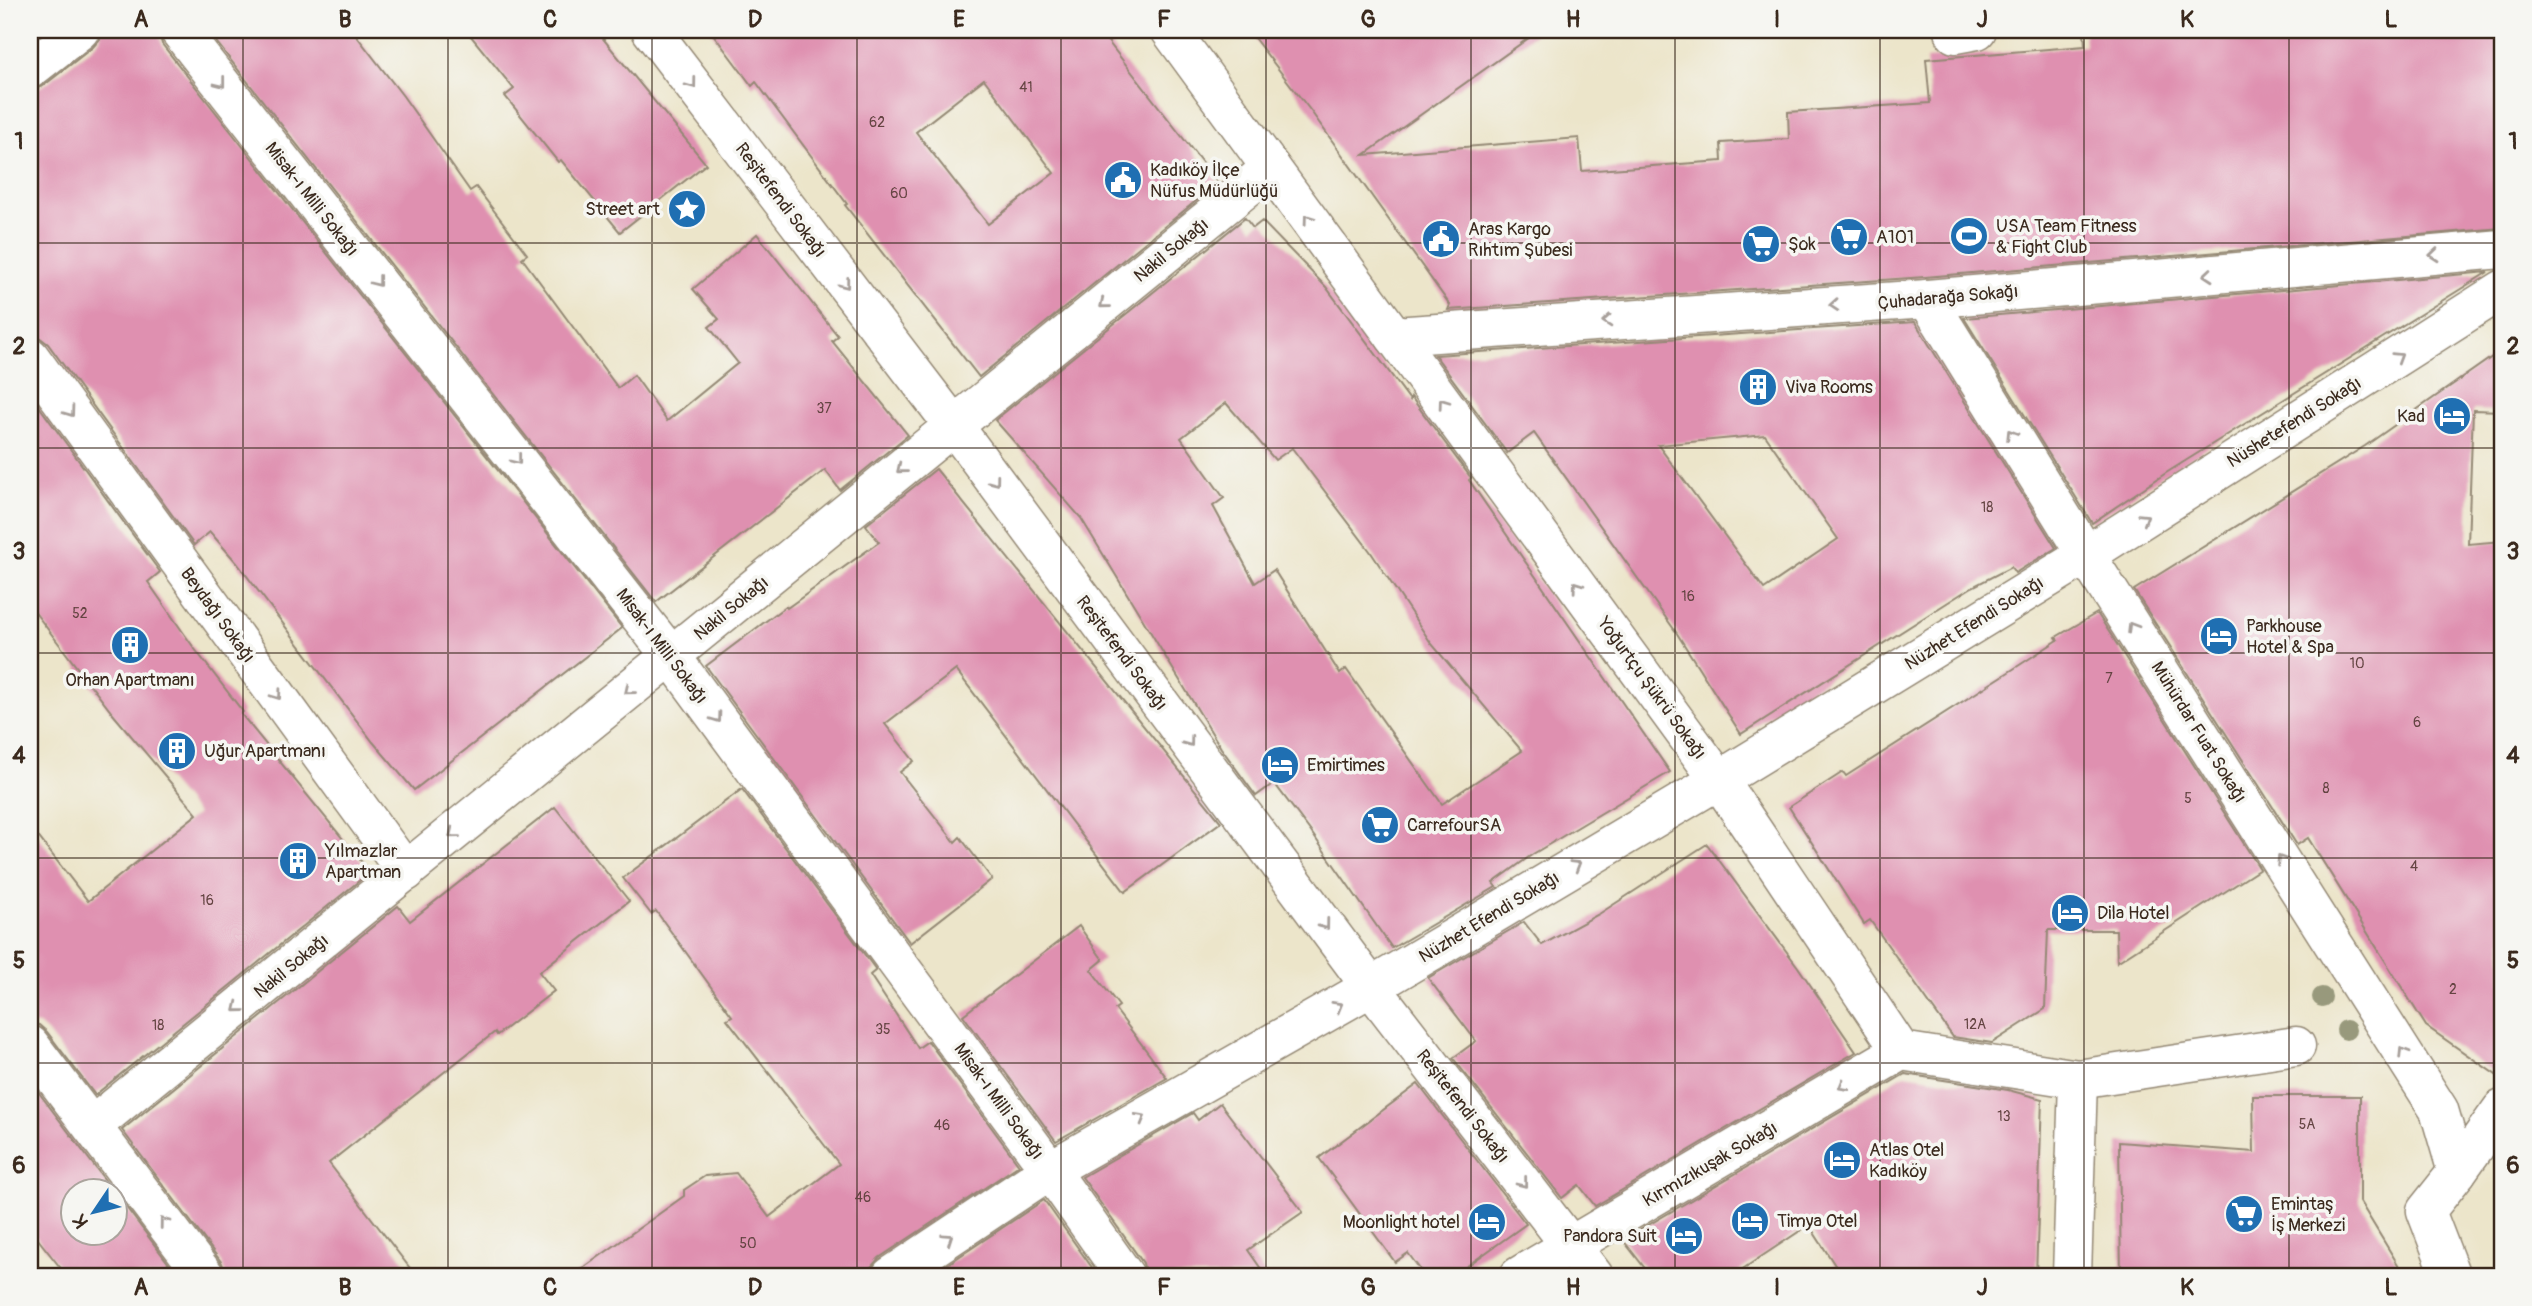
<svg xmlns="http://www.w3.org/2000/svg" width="2532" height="1306" viewBox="0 0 2532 1306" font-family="Pangolin,sans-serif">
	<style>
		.building { fill: #df90b0; fill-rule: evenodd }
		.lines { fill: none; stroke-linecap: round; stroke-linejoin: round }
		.minor-casing { stroke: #948874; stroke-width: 41 }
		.minor { stroke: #fff; stroke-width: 38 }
		.tree { fill: #98997c }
		.oneway { stroke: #a79f9a }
		.grid { fill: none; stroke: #3b2a1e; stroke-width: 2; stroke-opacity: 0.55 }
		.labels { text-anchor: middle; stroke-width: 7; stroke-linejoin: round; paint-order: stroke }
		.number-label { font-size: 14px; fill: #644442 }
		.poi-label { font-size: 18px; fill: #3b2a1e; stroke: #f6f6f2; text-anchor: start }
		.street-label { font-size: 18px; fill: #3b2a1e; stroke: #f6f6f2 }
		.neatline { fill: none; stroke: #3b2a1e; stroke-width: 2.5 }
		.grid-label { font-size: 23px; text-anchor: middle; font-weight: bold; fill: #3b2a1e }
	</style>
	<rect width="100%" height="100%" fill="#f6f6f2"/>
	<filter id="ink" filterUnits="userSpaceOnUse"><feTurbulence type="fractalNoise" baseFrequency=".0143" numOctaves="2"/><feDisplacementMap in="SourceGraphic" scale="14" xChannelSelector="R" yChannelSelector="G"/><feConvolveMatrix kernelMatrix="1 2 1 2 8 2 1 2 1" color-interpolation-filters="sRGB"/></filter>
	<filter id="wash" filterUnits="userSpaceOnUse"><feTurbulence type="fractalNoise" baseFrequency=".00686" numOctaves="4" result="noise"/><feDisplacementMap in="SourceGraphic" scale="28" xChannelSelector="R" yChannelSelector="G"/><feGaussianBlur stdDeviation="1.57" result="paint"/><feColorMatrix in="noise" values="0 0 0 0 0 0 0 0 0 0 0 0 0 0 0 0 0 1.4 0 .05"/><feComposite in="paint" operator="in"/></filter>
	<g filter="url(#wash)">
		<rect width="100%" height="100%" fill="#ece5ca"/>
		<g id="blocks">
			<g class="building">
				<path d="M101,30H158L162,44L622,628L414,790L373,742L237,563L210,532L194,545L48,344L39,337L30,335V90L43,86L93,47L100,39Z"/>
				<path d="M207,30H352L403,96L470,191L476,187L527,254L522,258L618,388L634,375L667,421L738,363L709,327L719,319L693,289L757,234L838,336L832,341L908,435L840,490L825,470L656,602Z"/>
				<path d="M466,30H596L706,164L620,232L561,160L558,162L505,96L514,89Z"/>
				<path d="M710,30H1099L1218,183L979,377L845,205L847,204L756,82L752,86ZM984,79L1054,173L988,224L916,132Z"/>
				<path d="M1248,30H1540L1364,155L1579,138L1582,171L1722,161L1721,143L1789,139L1788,112L1930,103L1926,59L2085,46L2084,30H2502V228L1925,277L1448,310L1450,305L1310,110Z"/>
				<path d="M1245,218L1253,228L1262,221L1326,287L1410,400L1411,397L1471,478L1469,480L1670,772L1533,854L1493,883L1496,887L1392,948L1311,832L1274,783L1256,796L1221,748L1081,518L995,420ZM1226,403L1275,460L1292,448L1370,551L1431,643L1522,751L1442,804L1346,669L1340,674L1274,570L1255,583L1213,506L1224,498L1181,438Z"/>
				<path d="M2488,272L2166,473L2092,523L1964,318Z"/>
				<path d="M1915,322L2056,548L2015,573L2011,567L1972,587L1741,734L1676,632L1534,433L1507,453L1435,355ZM1765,435L1838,539L1764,589L1658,445Z"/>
				<path d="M2502,350V411L2473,410L2468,544L2502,541V1079L2426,1026L2308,838L2297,845L2134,590L2365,446Z"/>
				<path d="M30,394L160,572L148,582L194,648L243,712L241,714L370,872L95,1095L47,1032L39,1025L30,1024V826L88,901L197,814L112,713L30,606Z"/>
				<path d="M936,469L1221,822L1125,892L956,670L885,724L914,761L900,772L955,842L960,837L992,879L910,943L706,666L786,606L787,608L879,542L866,525Z"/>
				<path d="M2097,613L2260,869L2117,962L2116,930H2048L2045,1009L1992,1043L1953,1037L1870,920L1864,924L1789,807L1843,772L1846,776L2015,668L2058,640L2056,637Z"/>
				<path d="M742,789L876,970L870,975L918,1048L928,1041L1019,1165L879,1258L872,1266L869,1276H572L684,1196V1190L705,1176L736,1173L769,1217L839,1164L727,1019L732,1016L656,911L651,914L623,878Z"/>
				<path d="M555,807L629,901L539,972L554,991L497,1035L495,1032L329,1163L416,1276H226L222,1263L122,1130L398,906L410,921Z"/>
				<path d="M1707,844L1798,967L1856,1052L1595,1206L1579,1185L1562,1198L1453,1058L1476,1041L1428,978L1524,922L1542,945L1599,914Z"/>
				<path d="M1079,926L1103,960L1091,970L1119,1006L1115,1009L1167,1078L1056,1141L963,1015Z"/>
				<path d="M1905,1074L2008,1090L2042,1099L2036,1276H1842L1809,1225L1732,1276H1651L1623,1240Z"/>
				<path d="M30,1081L113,1191H74V1233H116V1194L178,1276H67L30,1229Z"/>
				<path d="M1418,1084L1526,1224L1453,1276H1425L1408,1253L1395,1262L1319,1158Z"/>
				<path d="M2253,1096H2360V1202L2405,1276H2121L2119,1142L2254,1152Z"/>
				<path d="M1220,1103L1303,1212L1248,1250L1266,1276H1146L1143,1263L1082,1177L1193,1113L1198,1120Z"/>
				<path d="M1044,1200L1098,1276H930Z"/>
			</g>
		</g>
	</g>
	<g filter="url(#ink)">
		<use href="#blocks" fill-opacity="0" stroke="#948874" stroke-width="2"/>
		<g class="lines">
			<defs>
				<g id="minor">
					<path d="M179,30L671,656L1050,1170L1125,1276"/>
					<path d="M651,30L954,426L1371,987L1594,1276"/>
					<path d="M1170,30L1719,780L1901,1051L2078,1079L2072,1276"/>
					<path d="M1954,30L1955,34L1977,30"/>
					<path d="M30,69L80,30"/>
					<path d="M1927,299L2086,555L2439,1110L2457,1172"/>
					<path d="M1394,336L1927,299L2502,249"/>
					<path d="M30,357L406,872"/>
					<path d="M30,1045L205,1276"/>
					<path d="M2078,1079L2296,1046"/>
					<path d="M92,1126L1271,168"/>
					<path d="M891,1276L1050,1170L1371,987L1719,780L2086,555L2502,290"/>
					<path d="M1519,1276L1901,1051"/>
					<path d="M2451,1276L2426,1211L2457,1172L2502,1109"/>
				</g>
			</defs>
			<use href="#minor" class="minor-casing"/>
			<use href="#minor" class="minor"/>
		</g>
		<g class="tree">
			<circle cx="2322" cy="997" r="10"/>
			<circle cx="2346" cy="1030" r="10"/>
		</g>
		<defs><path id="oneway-chevron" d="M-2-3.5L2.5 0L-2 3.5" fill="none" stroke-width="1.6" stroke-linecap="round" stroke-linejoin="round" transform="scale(1.75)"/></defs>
		<g class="oneway">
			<use href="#oneway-chevron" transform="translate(221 83) rotate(52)"/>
			<use href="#oneway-chevron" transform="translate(692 84) rotate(53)"/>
			<use href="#oneway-chevron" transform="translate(1308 219) rotate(-126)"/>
			<use href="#oneway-chevron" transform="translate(2434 255) rotate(175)"/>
			<use href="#oneway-chevron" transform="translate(2208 275) rotate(175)"/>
			<use href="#oneway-chevron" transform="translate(377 282) rotate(52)"/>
			<use href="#oneway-chevron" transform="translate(845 284) rotate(53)"/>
			<use href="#oneway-chevron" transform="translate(1104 304) rotate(141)"/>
			<use href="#oneway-chevron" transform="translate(1834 305) rotate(176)"/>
			<use href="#oneway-chevron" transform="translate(1607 321) rotate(176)"/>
			<use href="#oneway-chevron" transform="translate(2398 357) rotate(-32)"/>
			<use href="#oneway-chevron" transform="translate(1443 403) rotate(-126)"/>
			<use href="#oneway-chevron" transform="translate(70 412) rotate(54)"/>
			<use href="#oneway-chevron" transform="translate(2011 434) rotate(-122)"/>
			<use href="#oneway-chevron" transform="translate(517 460) rotate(52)"/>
			<use href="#oneway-chevron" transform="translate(901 469) rotate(141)"/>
			<use href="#oneway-chevron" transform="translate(995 481) rotate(53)"/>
			<use href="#oneway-chevron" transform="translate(2144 518) rotate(-32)"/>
			<use href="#oneway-chevron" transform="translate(1577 586) rotate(-126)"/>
			<use href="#oneway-chevron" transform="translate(2132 627) rotate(-122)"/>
			<use href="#oneway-chevron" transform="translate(629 690) rotate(141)"/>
			<use href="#oneway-chevron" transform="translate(277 695) rotate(54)"/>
			<use href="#oneway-chevron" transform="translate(717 718) rotate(54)"/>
			<use href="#oneway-chevron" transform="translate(1189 742) rotate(53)"/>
			<use href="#oneway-chevron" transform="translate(453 834) rotate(141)"/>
			<use href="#oneway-chevron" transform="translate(2281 860) rotate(-122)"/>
			<use href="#oneway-chevron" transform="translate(1576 865) rotate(-31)"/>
			<use href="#oneway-chevron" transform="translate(1325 925) rotate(53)"/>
			<use href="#oneway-chevron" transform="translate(1338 1006) rotate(-30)"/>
			<use href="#oneway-chevron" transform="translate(238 1008) rotate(141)"/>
			<use href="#oneway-chevron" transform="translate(2403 1052) rotate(-122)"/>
			<use href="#oneway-chevron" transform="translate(1843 1086) rotate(150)"/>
			<use href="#oneway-chevron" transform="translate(1141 1118) rotate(-30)"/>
			<use href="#oneway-chevron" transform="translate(1523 1183) rotate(52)"/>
			<use href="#oneway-chevron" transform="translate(164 1222) rotate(-127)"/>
			<use href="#oneway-chevron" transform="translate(948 1238) rotate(-34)"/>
		</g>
	</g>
	<path class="grid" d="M243,30V1276M448,30V1276M652,30V1276M857,30V1276M1061,30V1276M1266,30V1276M1471,30V1276M1675,30V1276M1880,30V1276M2084,30V1276M2289,30V1276M30,243H2502M30,448H2502M30,653H2502M30,858H2502M30,1063H2502"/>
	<defs>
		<symbol id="civic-disc" viewBox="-11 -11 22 22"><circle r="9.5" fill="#1f6fb2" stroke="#f6f6f2"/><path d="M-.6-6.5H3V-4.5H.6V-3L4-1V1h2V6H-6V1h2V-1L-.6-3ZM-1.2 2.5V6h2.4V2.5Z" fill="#fff"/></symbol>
		<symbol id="sight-disc" viewBox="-11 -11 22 22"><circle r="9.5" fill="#1f6fb2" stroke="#f6f6f2"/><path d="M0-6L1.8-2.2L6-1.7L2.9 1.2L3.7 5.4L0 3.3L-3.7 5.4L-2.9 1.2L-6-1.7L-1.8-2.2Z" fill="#fff"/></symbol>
		<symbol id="stadium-disc" viewBox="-11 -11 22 22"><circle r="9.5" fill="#1f6fb2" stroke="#f6f6f2"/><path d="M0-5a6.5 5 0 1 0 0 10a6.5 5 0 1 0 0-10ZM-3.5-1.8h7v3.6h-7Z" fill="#fff"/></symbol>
		<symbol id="supermarket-disc" viewBox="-11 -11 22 22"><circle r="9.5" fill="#1f6fb2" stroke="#f6f6f2"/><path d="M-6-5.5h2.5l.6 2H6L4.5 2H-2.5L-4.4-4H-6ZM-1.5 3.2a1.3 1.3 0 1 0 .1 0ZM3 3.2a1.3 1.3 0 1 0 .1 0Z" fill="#fff"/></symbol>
		<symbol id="building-disc" viewBox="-11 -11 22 22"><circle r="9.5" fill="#1f6fb2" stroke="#f6f6f2"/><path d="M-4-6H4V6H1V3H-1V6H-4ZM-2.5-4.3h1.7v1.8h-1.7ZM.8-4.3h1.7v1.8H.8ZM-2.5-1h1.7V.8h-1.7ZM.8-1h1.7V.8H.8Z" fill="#fff"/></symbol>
		<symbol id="hotel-disc" viewBox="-11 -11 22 22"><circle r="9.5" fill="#1f6fb2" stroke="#f6f6f2"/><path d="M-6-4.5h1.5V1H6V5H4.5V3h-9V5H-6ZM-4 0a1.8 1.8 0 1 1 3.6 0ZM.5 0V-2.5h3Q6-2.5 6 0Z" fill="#fff"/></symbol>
	</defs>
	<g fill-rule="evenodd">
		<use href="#civic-disc" x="1101" y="158" width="44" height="44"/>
		<use href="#sight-disc" x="665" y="187" width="44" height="44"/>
		<use href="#stadium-disc" x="1947" y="214" width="44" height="44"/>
		<use href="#supermarket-disc" x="1827" y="215" width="44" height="44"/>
		<use href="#civic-disc" x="1419" y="217" width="44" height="44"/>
		<use href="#supermarket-disc" x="1739" y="222" width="44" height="44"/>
		<use href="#building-disc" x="1736" y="365" width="44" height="44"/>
		<use href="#hotel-disc" x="2430" y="394" width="44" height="44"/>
		<use href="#hotel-disc" x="2197" y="614" width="44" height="44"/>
		<use href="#building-disc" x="108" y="623" width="44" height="44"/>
		<use href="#building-disc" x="155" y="729" width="44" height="44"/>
		<use href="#hotel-disc" x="1258" y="743" width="44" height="44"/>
		<use href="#supermarket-disc" x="1358" y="803" width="44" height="44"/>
		<use href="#building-disc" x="276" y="839" width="44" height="44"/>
		<use href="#hotel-disc" x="2048" y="891" width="44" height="44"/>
		<use href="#hotel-disc" x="1820" y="1138" width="44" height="44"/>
		<use href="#supermarket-disc" x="2222" y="1192" width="44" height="44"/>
		<use href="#hotel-disc" x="1728" y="1199" width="44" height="44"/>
		<use href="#hotel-disc" x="1465" y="1200" width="44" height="44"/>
		<use href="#hotel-disc" x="1662" y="1214" width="44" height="44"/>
	</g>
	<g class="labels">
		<g class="number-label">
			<text x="1026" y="92">41</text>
			<text x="877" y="127">62</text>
			<text x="899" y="198">60</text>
			<text x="824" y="413">37</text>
			<text x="1987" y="512">18</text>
			<text x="1688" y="601">16</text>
			<text x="80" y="618">52</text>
			<text x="2357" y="668">10</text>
			<text x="2109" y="683">7</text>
			<text x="2417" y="727">6</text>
			<text x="2326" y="793">8</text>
			<text x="2188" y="803">5</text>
			<text x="2414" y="871">4</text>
			<text x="207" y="905">16</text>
			<text x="2453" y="994">2</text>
			<text x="1975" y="1029">12A</text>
			<text x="158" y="1030">18</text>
			<text x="883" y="1034">35</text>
			<text x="2004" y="1121">13</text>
			<text x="2307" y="1129">5A</text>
			<text x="942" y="1130">46</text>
			<text x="863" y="1202">46</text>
			<text x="748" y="1248">50</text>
		</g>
		<g class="poi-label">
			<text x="1150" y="176">Kadıköy İlçe<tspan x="1150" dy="21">Nüfus Müdürlüğü</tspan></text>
			<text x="660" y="215" text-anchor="end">Street art</text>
			<text x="1996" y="232">USA Team Fitness<tspan x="1996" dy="21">&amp; Fight Club</tspan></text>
			<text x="1468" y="235">Aras Kargo<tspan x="1468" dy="21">Rıhtım Şubesi</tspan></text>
			<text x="1876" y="243">A101</text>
			<text x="1788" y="250">Şok</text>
			<text x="1785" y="393">Viva Rooms</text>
			<text x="2425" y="422" text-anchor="end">Kad</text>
			<text x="2246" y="632">Parkhouse<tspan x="2246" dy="21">Hotel &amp; Spa</tspan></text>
			<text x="130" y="686" text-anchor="middle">Orhan Apartmanı</text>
			<text x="204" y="757">Uğur Apartmanı</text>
			<text x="1307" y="771">Emirtimes</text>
			<text x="1407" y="831">CarrefourSA</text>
			<text x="325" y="857">Yılmazlar<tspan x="325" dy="21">Apartman</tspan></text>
			<text x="2097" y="919">Dila Hotel</text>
			<text x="1869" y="1156">Atlas Otel<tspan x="1869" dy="21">Kadıköy</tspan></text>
			<text x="2271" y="1210">Emintaş<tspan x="2271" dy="21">İş Merkezi</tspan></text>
			<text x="1777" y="1227">Timya Otel</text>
			<text x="1460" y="1228" text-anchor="end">Moonlight hotel</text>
			<text x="1657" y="1242" text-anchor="end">Pandora Suit</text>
		</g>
		<g class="street-label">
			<text transform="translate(312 199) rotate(52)" y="6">Misak-ı Milli Sokağı</text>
			<text transform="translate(781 200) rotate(53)" y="6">Reşitefendi Sokağı</text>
			<text transform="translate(1171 250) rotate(-39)" y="6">Nakil Sokağı</text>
			<text transform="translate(1948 297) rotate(-5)" y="6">Çuhadarağa Sokağı</text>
			<text transform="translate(2294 422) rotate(-32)" y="6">Nüshetefendi Sokağı</text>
			<text transform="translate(731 608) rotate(-39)" y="6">Nakil Sokağı</text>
			<text transform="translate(218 615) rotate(54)" y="6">Beydağı Sokağı</text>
			<text transform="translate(1974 623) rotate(-32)" y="6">Nüzhet Efendi Sokağı</text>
			<text transform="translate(662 646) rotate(53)" y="6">Misak-ı Milli Sokağı</text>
			<text transform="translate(1122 653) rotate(53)" y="6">Reşitefendi Sokağı</text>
			<text transform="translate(1652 688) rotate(54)" y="6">Yoğurtçu Şükrü Sokağı</text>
			<text transform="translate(2199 732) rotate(58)" y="6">Mühürdar Fuat Sokağı</text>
			<text transform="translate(1489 917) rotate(-31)" y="6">Nüzhet Efendi Sokağı</text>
			<text transform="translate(291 966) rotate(-39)" y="6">Nakil Sokağı</text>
			<text transform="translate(999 1101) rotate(54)" y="6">Misak-ı Milli Sokağı</text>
			<text transform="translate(1463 1106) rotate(52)" y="6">Reşitefendi Sokağı</text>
			<text transform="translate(1710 1164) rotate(-30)" y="6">Kırmızıkuşak Sokağı</text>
		</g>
	</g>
	<rect width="2532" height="1306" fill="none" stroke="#f6f6f2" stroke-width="77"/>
	<g transform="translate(94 1212) rotate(235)"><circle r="33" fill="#f6f6f2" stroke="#aba49d" stroke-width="2"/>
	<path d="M0-5L12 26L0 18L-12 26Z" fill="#1f6fb2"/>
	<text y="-10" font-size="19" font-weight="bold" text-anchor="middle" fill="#3b2a1e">K</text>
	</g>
	<rect x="38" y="38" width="2456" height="1230" class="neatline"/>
	<g class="grid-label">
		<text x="141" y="27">A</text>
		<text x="345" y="27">B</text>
		<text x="550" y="27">C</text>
		<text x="755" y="27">D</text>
		<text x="959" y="27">E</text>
		<text x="1164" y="27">F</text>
		<text x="1368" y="27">G</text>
		<text x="1573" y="27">H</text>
		<text x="1777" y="27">I</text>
		<text x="1982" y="27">J</text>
		<text x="2187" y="27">K</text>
		<text x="2391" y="27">L</text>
		<text x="19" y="149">1</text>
		<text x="2513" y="149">1</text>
		<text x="19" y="354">2</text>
		<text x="2513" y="354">2</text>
		<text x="19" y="559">3</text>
		<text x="2513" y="559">3</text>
		<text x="19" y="763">4</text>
		<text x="2513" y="763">4</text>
		<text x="19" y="968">5</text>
		<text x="2513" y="968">5</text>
		<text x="19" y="1173">6</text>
		<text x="2513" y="1173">6</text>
		<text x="141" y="1295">A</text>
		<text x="345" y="1295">B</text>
		<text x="550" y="1295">C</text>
		<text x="755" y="1295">D</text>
		<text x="959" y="1295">E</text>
		<text x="1164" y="1295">F</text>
		<text x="1368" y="1295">G</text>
		<text x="1573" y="1295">H</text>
		<text x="1777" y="1295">I</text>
		<text x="1982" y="1295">J</text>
		<text x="2187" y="1295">K</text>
		<text x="2391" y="1295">L</text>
	</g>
</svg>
